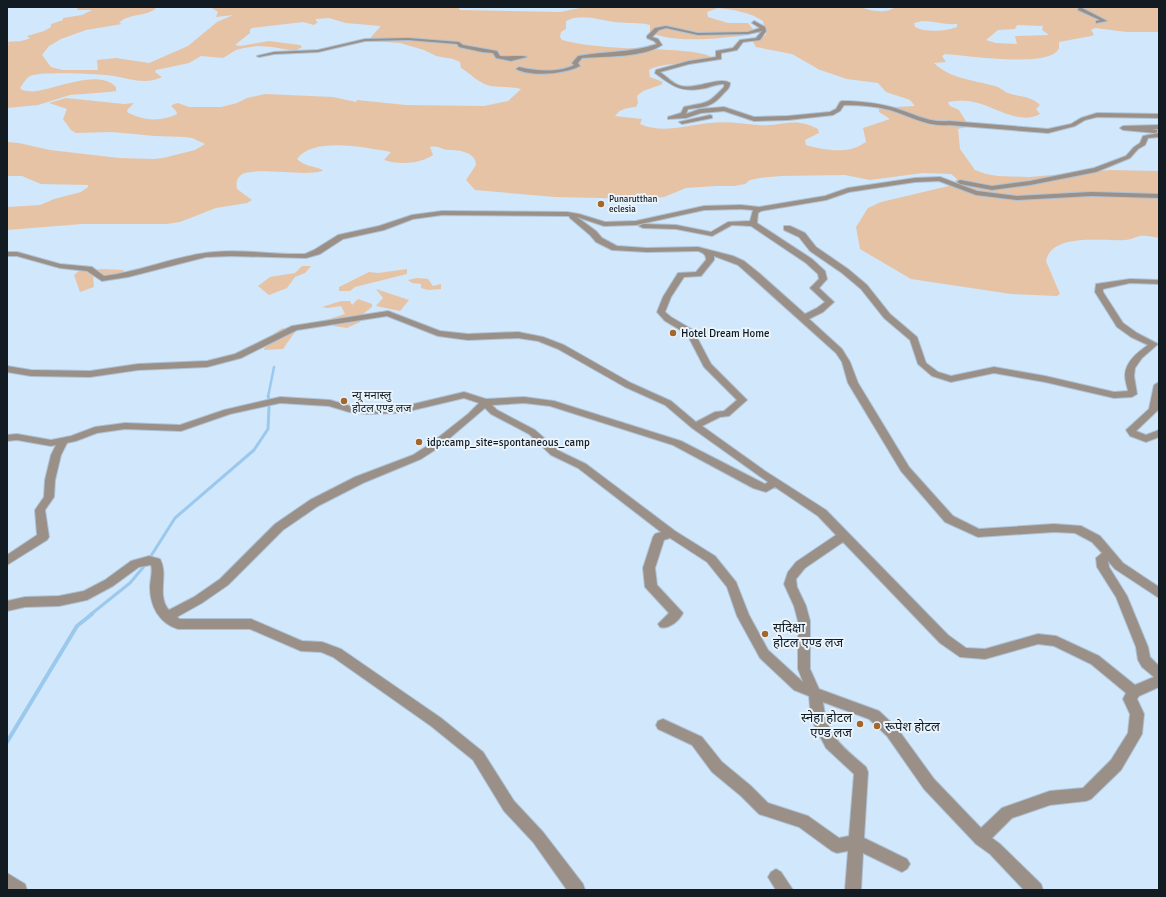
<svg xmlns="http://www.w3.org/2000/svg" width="1166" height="897" viewBox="0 0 1166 897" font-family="Signika,'Noto Sans Devanagari',sans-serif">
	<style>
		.green { fill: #e7c3a5; fill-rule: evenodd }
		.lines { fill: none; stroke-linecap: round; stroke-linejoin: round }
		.stream-far2 { stroke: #9bc8ed; stroke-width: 2.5 }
		.stream-far1 { stroke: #9bc8ed; stroke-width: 3 }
		.stream { stroke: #9bc8ed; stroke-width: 4 }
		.street-casing { stroke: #aec2d5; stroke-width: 2 }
		.street { fill: #9a9088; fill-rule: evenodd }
		.poi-dot { fill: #a4662b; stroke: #e9f3fb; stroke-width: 1.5 }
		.labels { text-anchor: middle; stroke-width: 4; stroke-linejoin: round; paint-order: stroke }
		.far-poi-label { font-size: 9px; fill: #131b22; stroke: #e9f3fb; text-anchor: start }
		.poi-label { font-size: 11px; fill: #131b22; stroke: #e9f3fb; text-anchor: start }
		.near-poi-label { font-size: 13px; fill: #131b22; stroke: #e9f3fb; text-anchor: start }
	</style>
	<rect width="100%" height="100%" fill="#d0e7fc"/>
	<g class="green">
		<path d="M78,7H157C147,18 129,12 119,23L122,24L86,30L61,39L49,46L42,55L51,67L62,70H98L97,60L116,58L149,63L188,46L217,22L233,15L216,17L218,12L212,8L213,7H458L460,10L560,12L585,7H861C870,11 887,14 895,7H1159V32H1127L1095,28L1091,30L1094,35L1091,36L1059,42C1059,44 1059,46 1059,48C1052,69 964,55 945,54L942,56L946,62L934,63C950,79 974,80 995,86C1000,87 1003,91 1008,93C1019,97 1032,96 1040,105L1036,109L1040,114C1019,126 993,105 973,102C965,100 955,101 948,102L950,106L959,110L967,123L966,127L958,129L960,149L975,170L986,174L998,176L1029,177L1110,170L1159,171V238C1153,237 1146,235 1140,236C1135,237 1130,240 1125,240C1104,242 1052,232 1046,261L1060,294L1057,296L1011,294L911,279L860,249L856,227L868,208L881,202L953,185L957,179L951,174L923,173L870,180L845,175L781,176L760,178L750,180L745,184L734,186H716L686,188L664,197L643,199L555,197L475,190L466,180L476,165C476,152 459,150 449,150C441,150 439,145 430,147L433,155C420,164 398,165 384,160L391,152C368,148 313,136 297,159C303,166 314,166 323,170L322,171C304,177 253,166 241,175C236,179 236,184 237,189L252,200L247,203L216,208L180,222L167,224H82L7,230V207L40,205L54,199L81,192L88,187V185L41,184L22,176H7V142L19,143L50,150L119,158L154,159L163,158L195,150L205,144L192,138L185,137L155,136L112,132L76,133L71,130L63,119L67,109L49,103L66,98L124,104L134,103L128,109L127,112C143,121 161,122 177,114L176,111L171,106L174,104L178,103L189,107H221L237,103L247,98L265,94L333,97L356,102L357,100L406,105L484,106L508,101L521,89C510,86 497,88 487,85C476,81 470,73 461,68L460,62L453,59L436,56L424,50L400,43L372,41L371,37L380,27V26L346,23L329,18L316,19V21L318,22L314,25L303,22L252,28L250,30V33L235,45L240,46L269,41L300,45L302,47L297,50H290L272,47L258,46L244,48L236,50L223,58L201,56L189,63L156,70L155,72L162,77C147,85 130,79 114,76C100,74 41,71 30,76C26,78 23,84 20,88L22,90C27,91 32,92 37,91C59,88 99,69 116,87V91L109,92L70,95L38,105L7,108V46L9,45L7,42C16,41 22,42 30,38L27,36L44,31L51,27V24L63,20V18L82,15L92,10H77ZM718,8C734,10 750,12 763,21L766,35L753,42L756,47L792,54L820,70L847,79L878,83L886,92L910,100L915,106L879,108V112L890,119L863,128L866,142C862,144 858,147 854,148C841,153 819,149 806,145L805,140L819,133L818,129C792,116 784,127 759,125C742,124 727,121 710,123C688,125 661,134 640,124L642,119L615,116C621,108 627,108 636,107L638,103L637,96L643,91L663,84L661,83L663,82L650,77L649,70C667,60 693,67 711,57C700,49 639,49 623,48C603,47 581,45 562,40L560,37L561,32L566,29V21C581,13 599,20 615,22C627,24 639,22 650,25V32L652,33C677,44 722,38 749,35L753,29L748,23H728L708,17L707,12ZM922,21C934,21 945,25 957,24V27C946,31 926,33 915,27L914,23ZM1017,25L1043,26L1042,30L1049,35L1015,36L1017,44L996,43L986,40L998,30L1015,29Z"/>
		<path d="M302,266H311L305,273L295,277L287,288L269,295L258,286L270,277L295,273Z"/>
		<path d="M103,269L124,270L121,276H93L94,287L80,292L74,275L79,271Z"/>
		<path d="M407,269V274L355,287L350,291H339V287L369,272L378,273Z"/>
		<path d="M417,278L428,279L433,286L441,284V289L428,290L421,288V284L412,283L408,280Z"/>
		<path d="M376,289L409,300L400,311L376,306L383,298Z"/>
		<path d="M358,299L372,304V307L364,313L360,322L347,328L334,326L326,320L345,314L341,306L328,308L322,307L341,301H350L352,305Z"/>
		<path d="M283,328L295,332L283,349L264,350C267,339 273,333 283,328Z"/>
	</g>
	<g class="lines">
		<path class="stream-far2" d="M268,397L274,367"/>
		<g class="stream-far1">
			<path d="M268,396L269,399"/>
			<path d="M149,559L175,518L254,450L268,429L269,407"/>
			<path d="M90,615L130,583L146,564"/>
		</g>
		<path class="stream" d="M7,742L77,626L92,614"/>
		<defs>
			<g id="street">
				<path d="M1079,7H1083L1082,8L1107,21L1096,23V21L1100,20L1078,10Z"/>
				<path d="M754,21L765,27L766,31L760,40L743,42L737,50L721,53V59L689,64L660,72C667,77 673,84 681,86C696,90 719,76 730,83C730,88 727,90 723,94C712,107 705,107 688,109L686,114L700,109L724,107L754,117L788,116L830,112L836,109L840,102L842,101C860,101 877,103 895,108C914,114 929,123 949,121L1048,129L1071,124L1081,118L1097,113L1159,114V118L1097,117L1085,120L1075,126L1048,133L949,125C927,127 910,116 890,110C875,106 859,105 844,105L840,111L833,115L788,120L754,121L724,111L701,113L686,118L668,119V117L681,113L684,107C708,102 707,105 724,87V84C718,84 712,86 706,88C681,93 674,87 655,73L656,70L689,61L716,57V51L733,48L740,40L756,38L762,31L748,34L698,35L666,28L659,30L652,37L658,39L662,45C643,58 605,56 582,58L578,63L580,66C565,74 531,77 516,69L519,67C536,71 559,73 574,65L572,63L578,56C605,51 631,53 657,44L654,41L647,38V36L655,28L666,26L698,33L748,32L760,28L752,23Z"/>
				<path d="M408,38L459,42L463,45L497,51L500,56C507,57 523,55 527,57L511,61L496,58L493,53L482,52L459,47L457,44L408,40L365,41L318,52L274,54L259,57L257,56L274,52L318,50L365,39Z"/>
				<path d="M710,115L712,116V118L682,124L679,122Z"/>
				<path d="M1159,125V129H1152L1157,130V132L1155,133L1123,130L1120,128L1123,126Z"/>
				<path d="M1159,133V137L1148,138L1145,145L1138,149L1130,158L1096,172L1030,185L992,190L960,184L957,182L960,180L992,186L1030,181L1094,168L1126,156L1134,147L1140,143L1143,136Z"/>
				<path d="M940,177L977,191L1017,196L1091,192L1159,194V198L1091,196L1017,200L976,195L939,181L915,182L849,192L826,200L761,211L758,213L757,223L812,259L825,271L827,279L819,288L834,302L823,312L809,319L842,349L850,362L858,383L909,467L953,516L979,529L1054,524L1081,526L1100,536L1123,563L1159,587V598L1115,569L1108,561L1109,567L1127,596L1148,647L1150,657L1159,666V687L1139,696L1137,699L1144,714L1142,734L1121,770L1091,799L1086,801L1050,805L1012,818L992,838L1000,844L1041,884L1043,890H1024L990,854L976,844L924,789L887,736L869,719L823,702C827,737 842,746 866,767L868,772L864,838L907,859L910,864L907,869L902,872L863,853L861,890H845L848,851L837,853L832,851L799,827L759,814L741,796L712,772L692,745L658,729L656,725L658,721L663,719L702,737L722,762L751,786L768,803L808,816L839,838L849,836L854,774L826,748L811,719L809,696L794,690L760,658L737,616L727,587L707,562L670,538L664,540L655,568L657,585L683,613C679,621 668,630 660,627L658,624L669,613L645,587L643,568L653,537L655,534L661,532L578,468L551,455L529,434L491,414L485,408L438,448L421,459L363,483L318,506L283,530L228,585L202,603L177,617L180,619H251L302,641L322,642L341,649L441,718L483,752L514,801L543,832L583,884L585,890H567L533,842L504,811L473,760L431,726L333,657L321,652L301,651L250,629H178C159,623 150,606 150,587C150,580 153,572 151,565L139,567L113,586L87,600L59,606L25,607L7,611V601L25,597L59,596L84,591L105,580L131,561L149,556L160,559C169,575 156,595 169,610L194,597L220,579L275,524L310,500L355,477L413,455L430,444L468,414L479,403L464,398L401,413L367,414L349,412L329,406L280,403L230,414L181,431L125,429L97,433L76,441L67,443L61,455L55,480L54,497L45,510L49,537L47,540L7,565V555L37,535L35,510L44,497L45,480L51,455L56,445L51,446L17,440L7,441V435L17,434L51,440L71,436L95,427L125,423L180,425L224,410L280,397L330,400L350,406L367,408L401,407L464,392L486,399L524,397L554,401L681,441L761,482L765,484L768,482L692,428L665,405L625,387L558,349L538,341L518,338L468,340L438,336L387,316L297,330L241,358L207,367L138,370L90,377L31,376L7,372V366L31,370L90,371L138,364L207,361L235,354L292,326L388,311L440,331L468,334L518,332L543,337L564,345L631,383L671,401L696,422L715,412L724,411L737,400L704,367L687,334L665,321L657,312L663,297L678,273L696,272L706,260C706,254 703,253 698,251L647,252L612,250L596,242L590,235L570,218L569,216L442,215L413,219L384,230L343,239L320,254L306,258L231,256L206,257L128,277L102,281L87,271L60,268L17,256H7V252H17L60,264L92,267L104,276C138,272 170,258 205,253C238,248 272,255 305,254L314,250L338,235L379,226L412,215L442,211L567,212L579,214L605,222L636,221L704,206L741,205L759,207L825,196L848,188L915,178ZM741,209L753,210L750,221L728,222L711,232L676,225L643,224L639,226L643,228L676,229L712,236L732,225L751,226L806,263L818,274L819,279L810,288L825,302L817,308L805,314L759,273L744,261L733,256L698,247L647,248L617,246L602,238L596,231L577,217L604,226L636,225L704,210ZM714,256L738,265L836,353L842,362L848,383L901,471L945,522L978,537L1054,532L1075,533L1092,542L1102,553L1096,558L1097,567L1116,597L1136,647L1138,660L1142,667L1154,677L1135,685L1099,656L1056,636L1038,634L985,649L966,648L948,635L826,510L765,471L702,426L720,417L729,416L747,400L711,364L693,330L671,317L665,312L671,297L684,277L701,276L714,260ZM524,403L550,406L673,445L753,488L766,492L775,487L818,516L836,535L796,562L788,572L784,584L794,606L798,621V669L803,682L768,650L749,615L736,582L715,556L675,531L586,464L559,451L535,430L497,410L492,405ZM843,542L940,643L960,657L985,659L1038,644L1054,646L1091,664L1126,693L1123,699L1130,714L1128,733L1111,760L1083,788L1050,791L1002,808L981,828L934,779L897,728L879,711L819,689L810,669V621L806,606L797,587L796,579L805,568Z"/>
				<path d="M784,226H790L805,233L816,247L848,269L867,285L890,314L917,337L926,363L938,372L951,376L994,367L1045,376L1114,392L1128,391C1127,386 1125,381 1125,375C1126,361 1138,352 1148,345L1131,337L1117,327L1095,292L1096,284L1130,279L1159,280V284L1130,283L1103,289V292L1123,323L1137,333L1158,344L1142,358L1135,368L1134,376L1137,394L1132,397L1114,398L1045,382L994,373L951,382L932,376L918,364L910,340L884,318L861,289L842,273L810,251L799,237L784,230Z"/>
				<path d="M1159,382L1158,410L1136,431L1146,435L1159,430V437L1146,442L1130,436L1126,430L1149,409L1154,385Z"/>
				<path d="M776,869L781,872L793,890H776L768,877L771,872Z"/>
				<path d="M7,873L25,884L27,890H7Z"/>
			</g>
		</defs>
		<use href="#street" class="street-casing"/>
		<use href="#street" class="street"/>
	</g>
	<g class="poi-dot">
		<circle cx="601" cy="204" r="4"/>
		<circle cx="673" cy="333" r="4"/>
		<circle cx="344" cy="401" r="4"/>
		<circle cx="419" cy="442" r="4"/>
		<circle cx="765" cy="634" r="4"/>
		<circle cx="860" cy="724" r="4"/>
		<circle cx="877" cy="726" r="4"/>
	</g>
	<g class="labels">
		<g class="far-poi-label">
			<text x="609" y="202">Punarutthan<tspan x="609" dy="10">eclesia</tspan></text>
		</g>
		<g class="poi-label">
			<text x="681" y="337">Hotel Dream Home</text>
			<text x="352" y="399">न्यू मनास्लु<tspan x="352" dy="13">होटल एण्ड लज</tspan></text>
			<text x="427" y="446">idp:camp_site=spontaneous_camp</text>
		</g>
		<g class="near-poi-label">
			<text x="773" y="632">सदिक्षा<tspan x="773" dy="15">होटल एण्ड लज</tspan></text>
			<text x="852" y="722" text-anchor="end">स्नेहा होटल<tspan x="852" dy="15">एण्ड लज</tspan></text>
			<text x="885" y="731">रूपेश होटल</text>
		</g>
	</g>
	<rect width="1166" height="897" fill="none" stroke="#131b22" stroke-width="16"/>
</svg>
